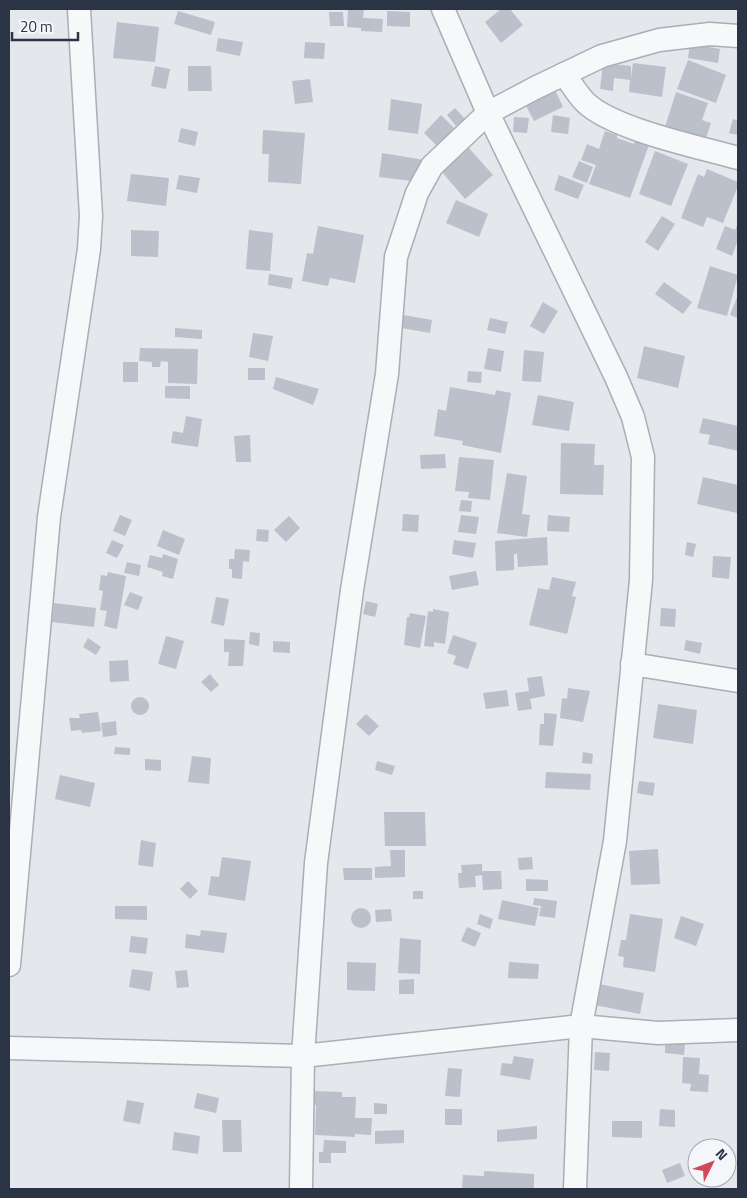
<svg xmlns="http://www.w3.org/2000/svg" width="747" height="1198" viewBox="0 0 747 1198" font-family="'Titillium Web',sans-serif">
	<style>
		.building { fill: #bbc0ca }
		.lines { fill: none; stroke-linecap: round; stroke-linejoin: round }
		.minor-casing { stroke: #a9aeb7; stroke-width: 25 }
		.minor { stroke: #f7f8fa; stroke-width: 22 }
	</style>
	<rect width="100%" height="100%" fill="#e4e7ec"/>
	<g class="building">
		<path d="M348,9H364L363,18L383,19L382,32L361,31V28L347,27Z"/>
		<path d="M501,9H510L523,25L501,43L485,22Z"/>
		<path d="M178,11L215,22L211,35L174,24Z"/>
		<path d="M387,11L410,12V27L387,26Z"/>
		<path d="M329,12H343L344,26H330Z"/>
		<path d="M117,22L159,27L155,62L113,58Z"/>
		<path d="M218,38L243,42L240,56L216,51Z"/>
		<path d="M305,42L325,43L324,59L304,58Z"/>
		<path d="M690,43L720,49L718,63L688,58Z"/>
		<path d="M688,60L726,75L716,103L677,89Z"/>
		<path d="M603,63L631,66V78L633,63L666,67L662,97L629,92L630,80L614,78L613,91L600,89Z"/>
		<path d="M155,66L170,69L166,89L151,86Z"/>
		<path d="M188,66H211L212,91H188Z"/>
		<path d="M310,79L313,102L295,104L292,81Z"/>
		<path d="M554,88L563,107L534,121L524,102Z"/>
		<path d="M676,92L708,103L702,120L711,123L704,144L664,130Z"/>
		<path d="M391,99L422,104L418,134L388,130Z"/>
		<path d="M455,108L465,119L456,126L447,115Z"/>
		<path d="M441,115L454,128L437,146L424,133Z"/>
		<path d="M553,115L570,118L568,134L551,132Z"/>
		<path d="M514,117L529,118L527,133L513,132Z"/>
		<path d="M733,119L738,121V135L729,133Z"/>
		<path d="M181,128L198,132L195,146L178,142Z"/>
		<path d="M263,130L305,133L301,184L268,182L269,154H262Z"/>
		<path d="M605,131L617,135V138L634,144L636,137L650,142L630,198L589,184L596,165L581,160L587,144L599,149Z"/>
		<path d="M469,148L493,175L465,199L442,172Z"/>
		<path d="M655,151L688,164L671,206L639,194Z"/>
		<path d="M382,153L425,160L412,181L379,177Z"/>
		<path d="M579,161L593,167L587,183L572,177Z"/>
		<path d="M707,169L738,182V186L723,223L707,217L703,227L681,218L698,174L704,177Z"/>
		<path d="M131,174L169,178L166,206L127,201Z"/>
		<path d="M179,175L200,178L197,193L176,189Z"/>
		<path d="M559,175L584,185L578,199L554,190Z"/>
		<path d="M456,200L488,214L479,237L446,223Z"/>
		<path d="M662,216L675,224L658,251L645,242Z"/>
		<path d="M738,223V240L732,256L716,249L725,226L735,230Z"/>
		<path d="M318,226L364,235L355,283L330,278L328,286L302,281L307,253L313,254Z"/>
		<path d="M131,230L159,231L158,257L131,256Z"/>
		<path d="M249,230L273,233L270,271L246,269Z"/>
		<path d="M710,266L738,275L727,316L697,308Z"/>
		<path d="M269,274L293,278L291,289L268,285Z"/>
		<path d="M664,282L692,302L683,314L655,294Z"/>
		<path d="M738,295V318L730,315Z"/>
		<path d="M543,302L558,311L544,334L530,326Z"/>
		<path d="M403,315L432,320L430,333L401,328Z"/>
		<path d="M490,318L508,322L505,334L487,330Z"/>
		<path d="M175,328L202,330V339L175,337Z"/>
		<path d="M253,333L273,336L268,361L249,357Z"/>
		<path d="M644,346L685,356L678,388L637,378Z"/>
		<path d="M140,348L198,349L197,384L168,383V362L161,361L160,367H152V362L139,361Z"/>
		<path d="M488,348L504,351L501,372L484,369Z"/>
		<path d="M524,350L544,352L541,382L522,381Z"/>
		<rect x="123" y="362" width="15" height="20"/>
		<rect x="248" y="368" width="17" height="12"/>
		<path d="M468,371L482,372L481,383L467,382Z"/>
		<path d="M276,377L319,389L313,405L273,389Z"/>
		<path d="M165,386H190V399L165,398Z"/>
		<path d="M450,387L495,395L496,390L511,393L501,453L462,445L463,441L434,436L438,409L446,411Z"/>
		<path d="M538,395L574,402L569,431L532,425Z"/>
		<path d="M186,416L202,419L198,447L171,443L173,431L183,433Z"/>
		<path d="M703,418L738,426V451L708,444L710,435L699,433Z"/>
		<path d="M250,435L251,462H236L234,436Z"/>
		<path d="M561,443L595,444L594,465H604L603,495L560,494Z"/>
		<path d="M445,454L446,468L421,469L420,455Z"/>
		<path d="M459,457L494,460L490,500L468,498L469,492L455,491Z"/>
		<path d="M507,473L527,476L522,514L530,515L527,537L497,533Z"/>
		<path d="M703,477L738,485L737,513L697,504Z"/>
		<path d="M461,500L472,501L471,512L459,511Z"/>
		<path d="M403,514L419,515L418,532L402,531Z"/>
		<path d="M120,515L132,520L125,536L113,531Z"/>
		<path d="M461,515L479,517L476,534L458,532Z"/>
		<path d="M548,515L570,517L569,532L547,531Z"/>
		<path d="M289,516L300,528L286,542L274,530Z"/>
		<path d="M257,529L269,530L268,542L256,541Z"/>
		<path d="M163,530L185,539L179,555L157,546Z"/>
		<path d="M547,537L548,565L518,567L517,554H514V570L496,571L495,541Z"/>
		<path d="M112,540L124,545L117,558L106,553Z"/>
		<path d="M454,540L476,543L473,558L452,554Z"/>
		<path d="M687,542L696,544L693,557L685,555Z"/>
		<path d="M235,549L250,550L249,562L243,561L242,579L232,578V569H229V559H234Z"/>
		<path d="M163,554L178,559L173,579L162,576L163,572L147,567L150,555L162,558Z"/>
		<path d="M713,556L731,557L729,579L712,577Z"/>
		<path d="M127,562L141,565L139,576L124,573Z"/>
		<path d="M476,571L479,585L452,590L449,576Z"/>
		<path d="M108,572L126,576L117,629L104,626L107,611L100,610L103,591L99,590L101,575L107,576Z"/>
		<path d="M552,577L576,582L572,596L576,597L567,634L529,625L538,588L549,590Z"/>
		<path d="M130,592L143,597L138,610L124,605Z"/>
		<path d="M216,597L229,599L224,626L211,623Z"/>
		<path d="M366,601L378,604L375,617L363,614Z"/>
		<path d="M54,603L96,608L94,627L52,622Z"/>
		<path d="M661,608L676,609L675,627L660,626Z"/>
		<path d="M433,609L449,612L445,644L434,642V647L424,646L428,611L433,612Z"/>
		<path d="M410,613L426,616L420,648L404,645L407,617H409Z"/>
		<path d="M250,632L260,633L259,646L249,644Z"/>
		<path d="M453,635L477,643L468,669L453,664L456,656L447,653Z"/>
		<path d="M166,636L184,641L176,669L158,664Z"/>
		<path d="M88,638L101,647L96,655L83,647Z"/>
		<path d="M224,639L245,640L243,666H228L229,652H224Z"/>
		<path d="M686,640L702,643L700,654L684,650Z"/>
		<path d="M273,641L290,642V653L273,652Z"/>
		<path d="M128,660L129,681L110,682L109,661Z"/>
		<path d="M210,674L219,685L211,692L201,682Z"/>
		<path d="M542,676L545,696L530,699L532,709L518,711L515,693L529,691L527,678Z"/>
		<path d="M568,688L590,691L583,722L560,718L562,698L567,699Z"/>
		<path d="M507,690L509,706L486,709L483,693Z"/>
		<circle cx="140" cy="706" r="9"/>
		<path d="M658,704L697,710L693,744L653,738Z"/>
		<path d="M98,712L101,731L82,733L81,730L71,731L69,718H80L79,714Z"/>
		<path d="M544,713L557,714L553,746L539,745L540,724H544Z"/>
		<path d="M366,714L379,726L369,736L356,724Z"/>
		<path d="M116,721L117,735L103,737L101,723Z"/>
		<path d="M115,747L130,748V755L114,754Z"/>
		<path d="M583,752L593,754L592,764L582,763Z"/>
		<path d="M192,756L211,758L209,784L188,782Z"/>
		<path d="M145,759L161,760V771L145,770Z"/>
		<path d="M377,761L395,766L392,775L375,770Z"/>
		<path d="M546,772L591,774L590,790L545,788Z"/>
		<path d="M60,775L95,783L90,807L55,799Z"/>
		<path d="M639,781L655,783L653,796L637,793Z"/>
		<path d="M384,812H425L426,846H385Z"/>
		<path d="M141,840L156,843L153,867L138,865Z"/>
		<path d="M658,849L660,884L631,885L629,851Z"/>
		<path d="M390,850H405V877L375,878V867L391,866Z"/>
		<path d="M222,857L251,861L245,901L208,895L211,876L219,877Z"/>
		<path d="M532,857L533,869L519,870L518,858Z"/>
		<path d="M482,864V871H501L502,889L483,890L482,875L475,876L476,887L459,888L458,873H462L461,865Z"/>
		<path d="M343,868H372V880H344Z"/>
		<path d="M526,879L548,880V891H526Z"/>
		<path d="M188,881L198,891L190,899L180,889Z"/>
		<rect x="413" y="891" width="10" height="8"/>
		<path d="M534,898L557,901L555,918L539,916L541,906L533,905Z"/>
		<path d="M502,900L539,908L535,926L498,919Z"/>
		<path d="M115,906H147V920L115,919Z"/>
		<circle cx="361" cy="918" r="10"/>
		<path d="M391,909L392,921L376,922L375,910Z"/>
		<path d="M480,914L493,919L490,929L477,924Z"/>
		<path d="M630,914L663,919L655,972L623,967L624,957L618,956L621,940H626Z"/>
		<path d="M681,916L704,924L696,946L674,938Z"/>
		<path d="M467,927L481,933L475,947L461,941Z"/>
		<path d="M201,930L227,933L224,953L185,948L186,934L200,936Z"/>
		<path d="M131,936L148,938L146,954L129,952Z"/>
		<path d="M400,938L421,940L420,974L398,973Z"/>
		<path d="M347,962L376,963L375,991L347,990Z"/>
		<path d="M509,962L539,964L538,979L508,978Z"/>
		<path d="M132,969L153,972L150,991L129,987Z"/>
		<path d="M187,970L189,987L177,988L175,971Z"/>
		<path d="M414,979V994H399V980Z"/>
		<path d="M594,983L644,993L640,1014L590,1004Z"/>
		<path d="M665,1043L685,1044L684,1055L665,1053Z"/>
		<path d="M595,1052L610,1053L609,1071L594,1070Z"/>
		<path d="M514,1056L534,1059L530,1080L500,1075L502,1063L512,1064Z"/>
		<path d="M683,1057L700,1058L699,1074L709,1075L708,1092L690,1091L691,1084L682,1083Z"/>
		<path d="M448,1068L462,1069L460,1097L445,1096Z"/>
		<path d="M312,1091L342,1092V1097H356L355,1118H372L371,1135L355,1134V1137L315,1135L316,1105H311Z"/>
		<path d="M197,1093L219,1098L216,1113L194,1108Z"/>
		<path d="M127,1100L144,1103L140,1124L123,1121Z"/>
		<path d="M374,1103L387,1104V1114H374Z"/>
		<rect x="445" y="1109" width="17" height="16"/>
		<path d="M660,1109L675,1110V1127L659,1126Z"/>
		<path d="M222,1120H241L242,1152H223Z"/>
		<path d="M612,1121H642V1138L612,1137Z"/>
		<path d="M537,1126V1139L497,1142V1130Z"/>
		<path d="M404,1130V1143L375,1144V1131Z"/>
		<path d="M174,1132L200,1136L198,1154L172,1150Z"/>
		<path d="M324,1140L346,1141V1153H331V1163H319V1152H323Z"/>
		<path d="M680,1163L685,1176L667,1183L662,1170Z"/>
		<path d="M484,1171L534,1174V1189H462L463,1175L484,1176Z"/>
	</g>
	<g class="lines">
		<defs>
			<g id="minor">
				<path d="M443,9L488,113L616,377L633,417L643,457L641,580L615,841L581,1026L575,1189"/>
				<path d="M564,74C571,83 577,94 585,102C612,129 699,147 738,158"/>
				<path d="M632,664L738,681"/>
				<path d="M9,965L49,517L89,249L91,216L79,9"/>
				<path d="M9,1048L303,1056L581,1026L658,1033L738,1030"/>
				<path d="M301,1189L303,1056L316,863L352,590L387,374L396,257L417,193L432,166L488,113L535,88L602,56L659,40L710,34L738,36"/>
			</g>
		</defs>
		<use href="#minor" class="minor-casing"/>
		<use href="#minor" class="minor"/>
	</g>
	<rect width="747" height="1198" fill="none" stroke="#2b3445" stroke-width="20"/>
	<g transform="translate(712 1163) rotate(48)"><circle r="24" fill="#f4f6f9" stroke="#a4a8b1"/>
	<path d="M0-4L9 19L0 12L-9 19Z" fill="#d1495b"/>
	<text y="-8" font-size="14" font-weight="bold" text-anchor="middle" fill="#2b3445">N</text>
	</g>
	<path d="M12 32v8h66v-8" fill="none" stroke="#2b3445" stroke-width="2.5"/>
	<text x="20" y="32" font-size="15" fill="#2b3445" stroke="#f4f6f9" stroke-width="4" paint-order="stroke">20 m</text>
</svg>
